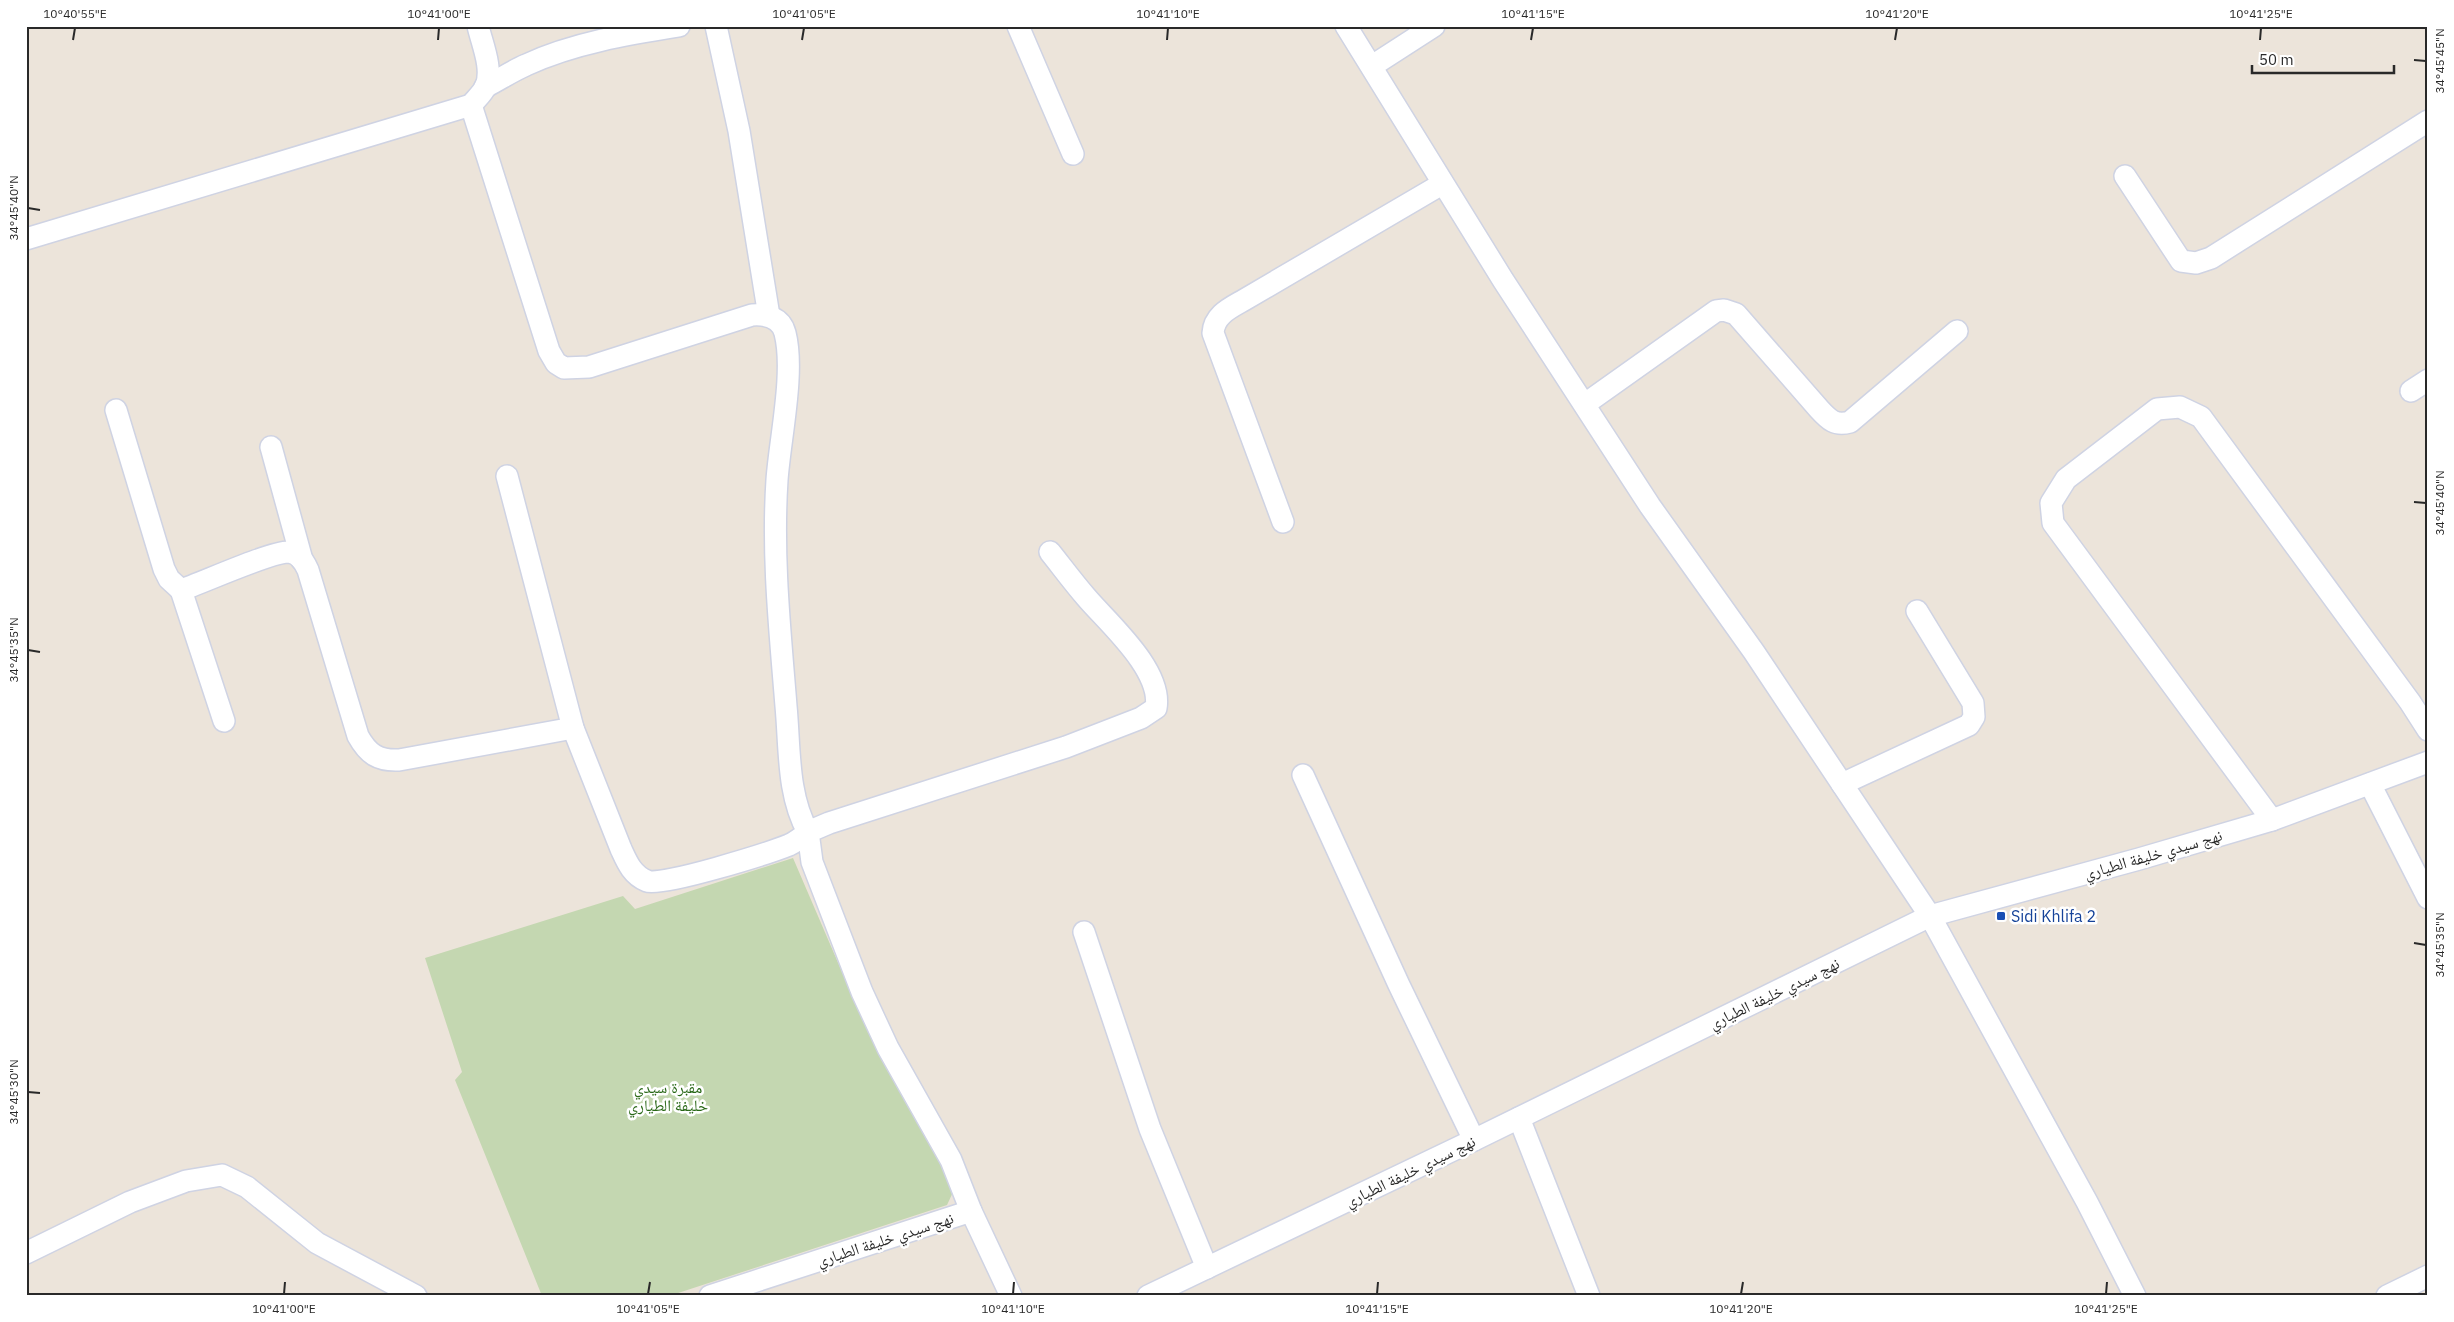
<svg xmlns="http://www.w3.org/2000/svg" width="2454" height="1322" viewBox="0 0 2454 1322" font-family="'IBM Plex Sans','Noto Naskh Arabic',sans-serif">
	<style>
		.cemetery { fill: #c4d7b1 }
		.lines { fill: none; stroke-linecap: round; stroke-linejoin: round }
		.street-casing { stroke: #cfd3e3; stroke-width: 24 }
		.street { stroke: #fff; stroke-width: 21 }
		.ticks { fill: none; stroke: #292929; stroke-width: 2 }
		.transit-dot { fill: #1a4fb4; stroke: #fff; stroke-width: 2 }
		.labels { text-anchor: middle; stroke-width: 5; stroke-linejoin: round; paint-order: stroke }
		.street-label { font-size: 16px; fill: #292929; stroke: #fff }
		.transit-label { font-size: 16px; fill: #164399; stroke: #fff; text-anchor: start }
		.park-label { font-size: 16px; fill: #296817; stroke: #fff }
		.neatline { fill: none; stroke: #292929; stroke-width: 2 }
		.ticks-label { font-size: 12px; text-anchor: middle; fill: #292929 }
	</style>
	<rect width="100%" height="100%" fill="#ece4da"/>
	<path class="cemetery" d="M793,858L864,1023L954,1190L947,1205L669,1296H542L455,1080L462,1072L425,958L623,896L635,909Z"/>
	<g class="lines">
		<defs>
			<g id="street">
				<path d="M716,26L739,131L769,316"/>
				<path d="M1018,26L1073,154"/>
				<path d="M1346,26L1503,280L1650,506L1754,652L1930,916L2087,1202L2135,1296"/>
				<path d="M1372,66L1434,26"/>
				<path d="M485,87C499,80 512,71 526,65C573,43 629,34 679,26"/>
				<path d="M471,105L549,351L556,363L564,368L589,367L752,315C766,314 781,317 785,333C795,372 780,438 777,480C772,556 780,631 786,706C790,748 787,795 808,832C802,837 796,842 789,845C769,853 662,887 647,881C632,875 627,862 621,849L573,728L507,476"/>
				<path d="M2125,176L2181,261L2196,263L2211,258L2428,121"/>
				<path d="M26,239L471,105C476,99 483,93 486,86C493,68 482,44 478,26"/>
				<path d="M2411,391L2428,380"/>
				<path d="M1585,404L1716,311L1724,310L1736,314L1819,409C1829,420 1835,426 1850,422L1957,331"/>
				<path d="M116,410L164,569L169,579L181,590"/>
				<path d="M271,447L302,560"/>
				<path d="M1283,522L1213,333C1214,315 1230,308 1244,300L1442,184"/>
				<path d="M224,721L181,590C202,583 272,551 289,552C299,553 304,561 308,570L358,736C368,754 378,761 399,760L573,728"/>
				<path d="M1303,775L1399,985L1474,1140"/>
				<path d="M1842,784L1969,725L1974,717L1973,703L1917,611"/>
				<path d="M2370,784L2428,898"/>
				<path d="M2272,820L2053,523L2051,503L2066,479L2157,409L2180,407L2201,417L2410,702L2428,730"/>
				<path d="M1084,932L1150,1129L1207,1268"/>
				<path d="M1519,1118L1589,1296"/>
				<path d="M971,1211L951,1160L888,1048L862,992L812,862L808,832L829,823L1066,747L1141,718L1156,708C1163,670 1107,622 1086,597C1073,582 1062,567 1050,552"/>
				<path d="M26,1253L130,1202L186,1181L222,1175L247,1187L317,1243L416,1296"/>
				<path d="M710,1296L971,1211L1011,1296"/>
				<path d="M1148,1296L1474,1140L1930,916L2139,859L2272,820L2428,762"/>
				<path d="M2387,1296L2428,1276"/>
			</g>
		</defs>
		<use href="#street" class="street-casing"/>
		<use href="#street" class="street"/>
	</g>
	<path class="ticks" d="M73,40L75,28M438,40L439,28M802,40L804,28M1167,40L1168,28M1531,40L1533,28M1895,40L1897,28M2260,40L2261,28M2414,60L2426,61M28,208L40,210M2414,502L2426,503M28,650L40,652M2414,943L2426,945M28,1092L40,1093M284,1294L285,1282M648,1294L650,1282M1013,1294L1014,1282M1377,1294L1378,1282M1741,1294L1743,1282M2106,1294L2107,1282"/>
	<rect class="transit-dot" x="1996" y="911" width="10" height="10" rx="2.5"/>
	<g class="labels">
		<g class="street-label">
			<text transform="translate(2153 854) rotate(-16)" y="6">نهج سيدي خليفة الطياري</text>
			<text transform="translate(1774 993) rotate(-26)" y="6">نهج سيدي خليفة الطياري</text>
			<text transform="translate(1410 1171) rotate(-26)" y="6">نهج سيدي خليفة الطياري</text>
			<text transform="translate(885 1239) rotate(-18)" y="6">نهج سيدي خليفة الطياري</text>
		</g>
		<g class="transit-label">
			<text x="2011" y="922">Sidi Khlifa 2</text>
		</g>
		<g class="park-label">
			<text x="668" y="1093">مقبرة سيدي<tspan x="668" dy="18">خليفة الطياري</tspan></text>
		</g>
	</g>
	<rect width="2454" height="1322" fill="none" stroke="#ffffff" stroke-width="55"/>
	<path d="M2252 65v8h142v-8" fill="none" stroke="#292929" stroke-width="2.5"/>
	<text x="2259" y="65" font-size="15" fill="#292929" stroke="#ffffff" stroke-width="4" paint-order="stroke">50 m</text>
	<rect x="28" y="28" width="2398" height="1266" class="neatline"/>
	<g class="ticks-label">
		<text x="75" y="18">10°40'55"E</text>
		<text x="439" y="18">10°41'00"E</text>
		<text x="804" y="18">10°41'05"E</text>
		<text x="1168" y="18">10°41'10"E</text>
		<text x="1533" y="18">10°41'15"E</text>
		<text x="1897" y="18">10°41'20"E</text>
		<text x="2261" y="18">10°41'25"E</text>
		<text transform="translate(2440 61) rotate(-90)" y="4">34°45'45"N</text>
		<text transform="translate(14 208) rotate(-90)" y="4">34°45'40"N</text>
		<text transform="translate(2440 503) rotate(-90)" y="4">34°45'40"N</text>
		<text transform="translate(14 650) rotate(-90)" y="4">34°45'35"N</text>
		<text transform="translate(2440 945) rotate(-90)" y="4">34°45'35"N</text>
		<text transform="translate(14 1092) rotate(-90)" y="4">34°45'30"N</text>
		<text x="284" y="1313">10°41'00"E</text>
		<text x="648" y="1313">10°41'05"E</text>
		<text x="1013" y="1313">10°41'10"E</text>
		<text x="1377" y="1313">10°41'15"E</text>
		<text x="1741" y="1313">10°41'20"E</text>
		<text x="2106" y="1313">10°41'25"E</text>
	</g>
</svg>
